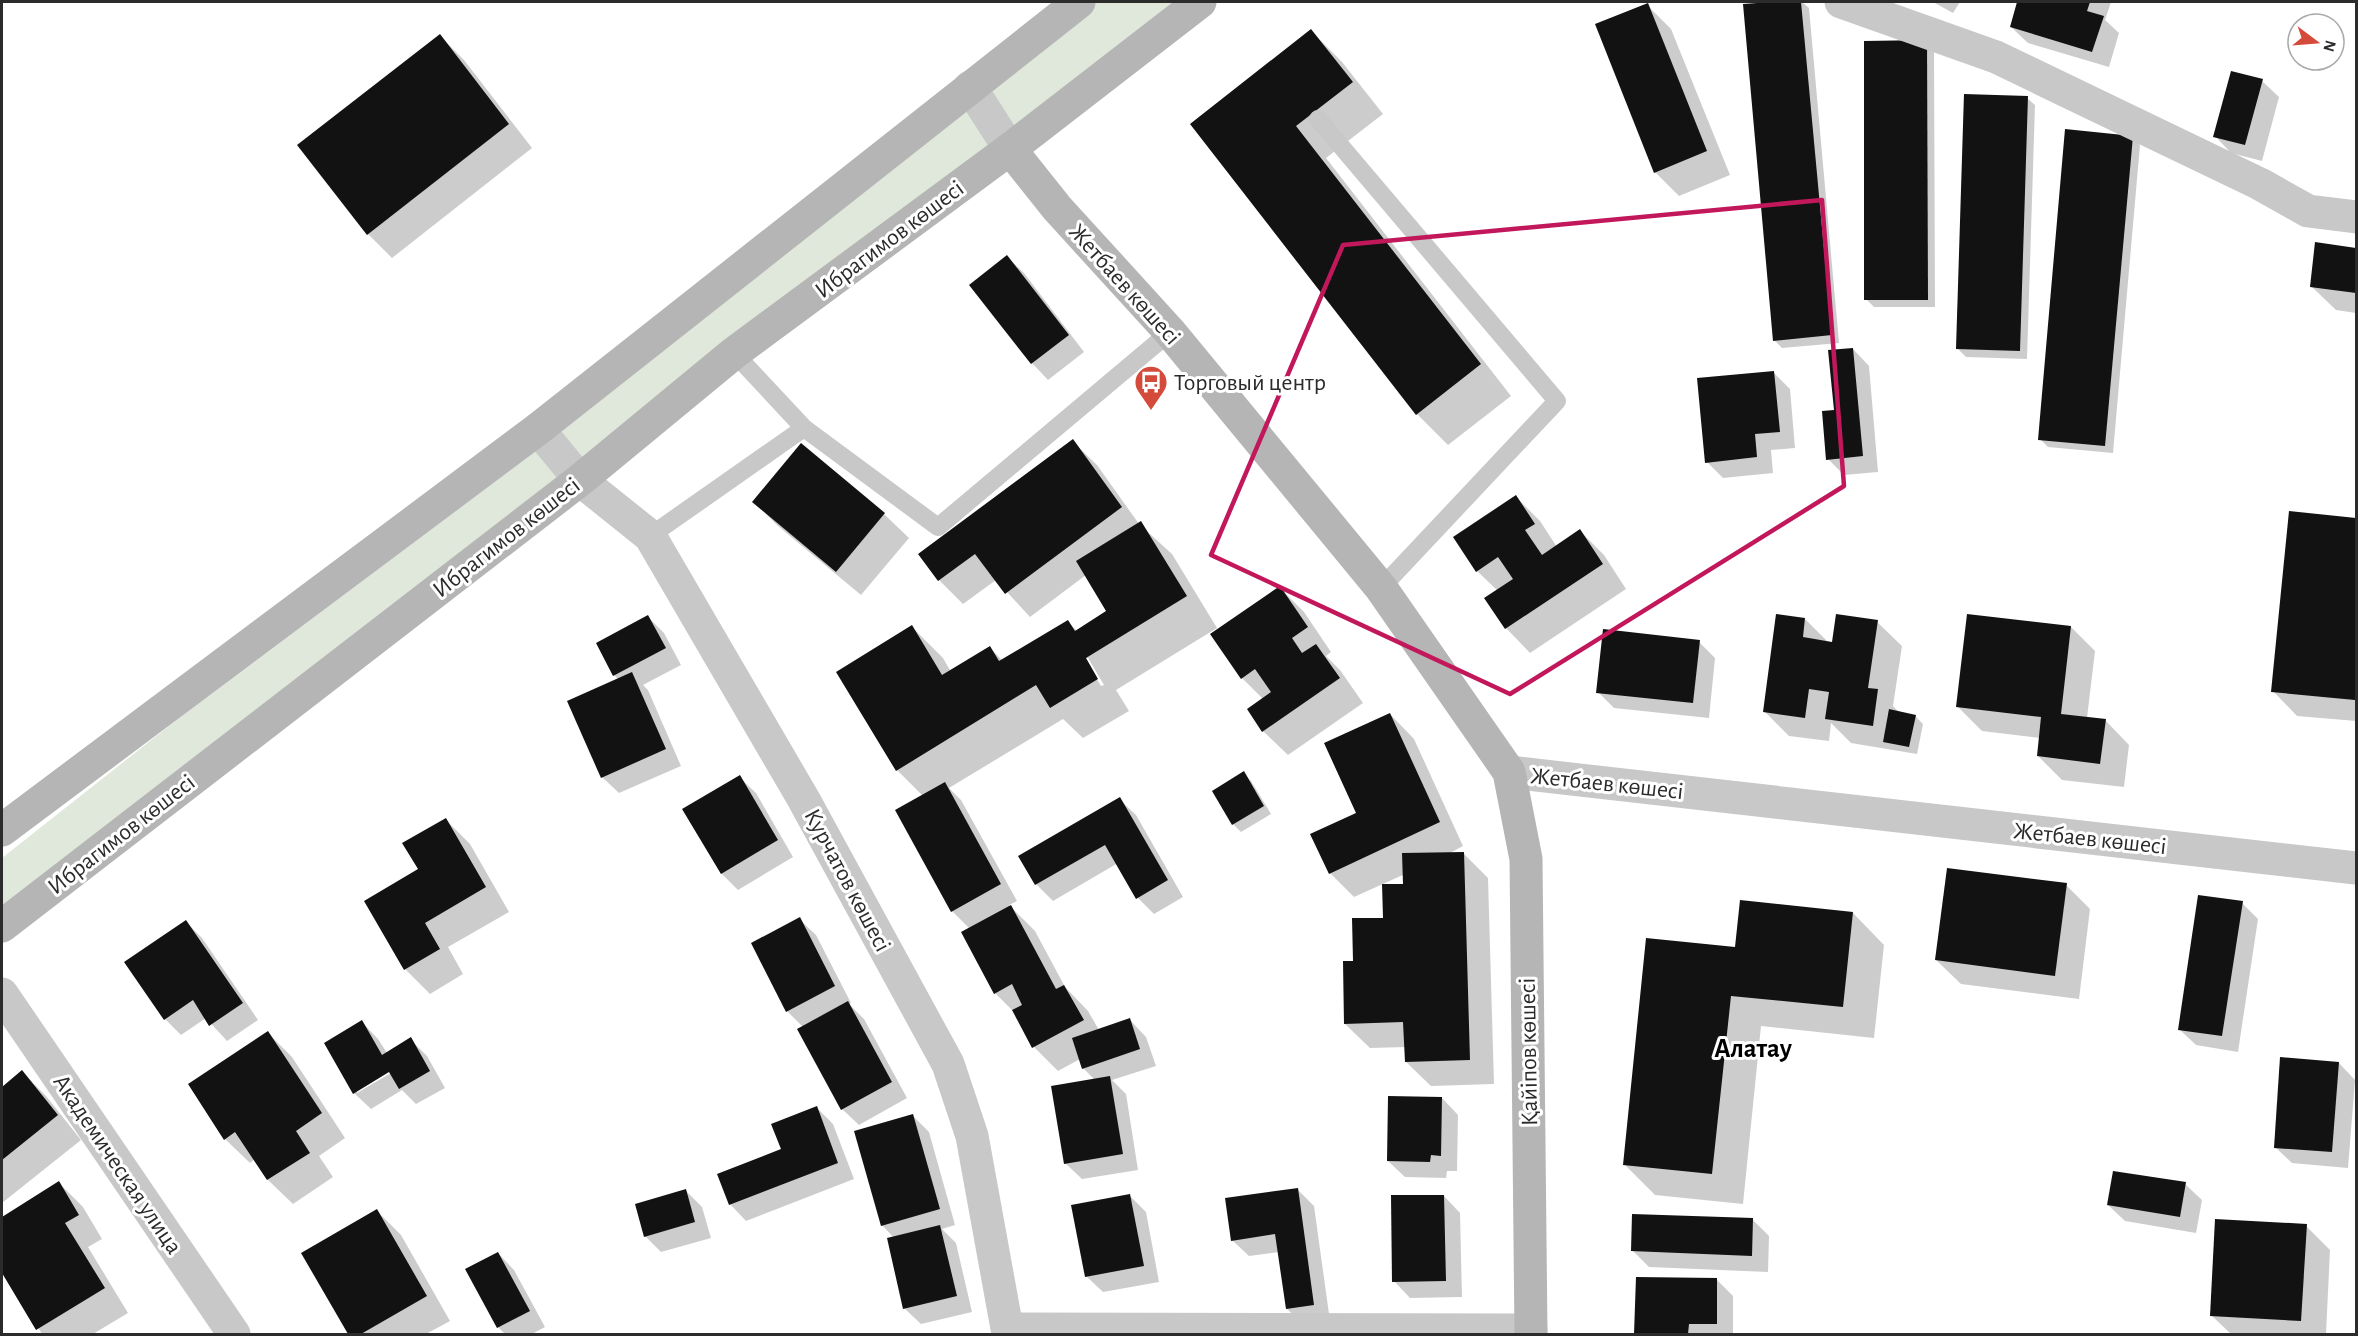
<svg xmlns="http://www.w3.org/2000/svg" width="2358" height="1336" viewBox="0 0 2358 1336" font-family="'Alegreya Sans',sans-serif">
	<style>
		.green { fill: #dfe8da }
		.shadow { fill: #0003; fill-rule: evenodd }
		.building { fill: #121212 }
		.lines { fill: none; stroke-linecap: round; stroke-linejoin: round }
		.lane { stroke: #c8c8c8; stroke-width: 18 }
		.street { stroke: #c8c8c8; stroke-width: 33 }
		.secondary { stroke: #b5b5b5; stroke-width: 33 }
		.marked { fill: none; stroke: #c2185b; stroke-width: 4.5; stroke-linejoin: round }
		.labels { text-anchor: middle; stroke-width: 6; stroke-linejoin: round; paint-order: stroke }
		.street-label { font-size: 24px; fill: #2b2b2b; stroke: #fff }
		.poi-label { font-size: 24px; fill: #2b2b2b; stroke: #fff; text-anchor: start }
		.quarter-label { font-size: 27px; font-weight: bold; fill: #000; stroke: #fff }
	</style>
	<rect width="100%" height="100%" fill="#fff"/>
	<g class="green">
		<path d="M1089,2H1180L1008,136L977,87Z"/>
		<path d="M968,97L996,143L579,472L543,430Z"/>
		<path d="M537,435L573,477L2,920V858Z"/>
	</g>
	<g class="shadow">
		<path d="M1786,2H1802L1809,8L1839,343L1782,348L1774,340L1744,6Z"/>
		<path d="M1933,2H1960L1953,13Z"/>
		<path d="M2019,2H2111L2105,20L2119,33L2109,67L2028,43L2011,27Z"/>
		<path d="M1647,5L1671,29L1730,175L1679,196L1655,172Z"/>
		<path d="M1311,31L1342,62L1383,114L1326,158L1511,396L1448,445L1417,414L1193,124Z"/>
		<path d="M440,36L464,60L532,148L392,258L368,234Z"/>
		<path d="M1927,42L1934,50L1935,307H1874L1866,299Z"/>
		<path d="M2262,81L2279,97L2262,161L2231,153L2215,136Z"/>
		<path d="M2027,98L2035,105L2027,359L1966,357L1958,349Z"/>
		<path d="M2132,137L2140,145L2113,453L2048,447L2040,439Z"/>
		<path d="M2316,244L2356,249V313L2336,310L2311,286Z"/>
		<path d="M1007,257L1024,273L1084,352L1048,380L1032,363L971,285Z"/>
		<path d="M1853,349L1869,366L1878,472L1844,475L1828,459Z"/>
		<path d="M1773,372L1790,389L1795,448L1771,450L1773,473L1723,478L1707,462Z"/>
		<path d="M1072,441L1097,465L1139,524L1172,554L1217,628L1116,690L1129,711L1083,738L1063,719L949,788L961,800L1017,901L1009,905L1035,931L1065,987L1088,1011L1099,1030L1130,1020L1146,1037L1156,1066L1112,1080L1126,1094L1138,1170L1082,1179L1065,1163L1095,1080L1083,1068L1080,1059L1058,1071L1034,1047L1017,1015L995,993L970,929L952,911L923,796L897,770L912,627L943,658L951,672L990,648L1003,661L1068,622L1077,631L1108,612L1086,575L1030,617L996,580L963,604L939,580ZM1084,658H1088L1104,685L1101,686Z"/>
		<path d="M801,445L884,514L909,538L861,595L778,526L754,502Z"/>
		<path d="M1516,497L1540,521L1557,547L1580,531L1604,555L1626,589L1530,653L1506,628L1486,599L1498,591L1477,571L1455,538Z"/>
		<path d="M2291,513L2356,520V721L2297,716L2273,691Z"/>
		<path d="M1280,588L1304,612L1331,652L1326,656L1340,670L1363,703L1288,755L1263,731L1249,709L1263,699L1242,678L1212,635Z"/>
		<path d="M648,617L664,633L681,665L643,685L648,690L681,766L619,793L602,777L619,680L614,675Z"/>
		<path d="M1805,619L1828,642L1833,643L1877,622L1902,646L1893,706L1900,713L1915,716L1923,724L1917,754L1851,743L1831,723L1829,741L1789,736L1764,711Z"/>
		<path d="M2071,627L2095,651L2087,718L2105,720L2129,745L2124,787L2062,780L2038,756L2040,738L1982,731L1958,707Z"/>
		<path d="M1699,642L1715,658L1709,718L1614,708L1598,692Z"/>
		<path d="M1390,714L1414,739L1463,846L1448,854L1463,853L1488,878L1494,1084L1431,1086L1406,1062V1047L1370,1048L1345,1024L1354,963L1385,919L1405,885V874L1354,897L1330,873L1358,813Z"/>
		<path d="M1243,773L1251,781L1271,814L1241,832L1233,824Z"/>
		<path d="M739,777L756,793L793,857L738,890L722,874L684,809Z"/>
		<path d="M1119,799L1136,815L1183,897L1154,914L1138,898L1118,863L1053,901L1036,884L1020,856Z"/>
		<path d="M446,820L470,844L509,912L448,947L463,974L430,994L406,970L366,901L420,870Z"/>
		<path d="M2066,885L2090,909L2079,999L1961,984L1936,960Z"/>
		<path d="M2242,903L2258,919L2238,1052L2196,1045L2179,1029Z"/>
		<path d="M1853,913L1884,945L1874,1038L1761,1026L1743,1204L1655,1195L1624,1164L1736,949Z"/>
		<path d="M799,919L816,935L851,1003L849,1004L864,1019L907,1098L859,1125L842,1109L803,1027L787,1011L753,943Z"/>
		<path d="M186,922L202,938L258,1020L227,1041L206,1018L181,1035L165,1019Z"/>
		<path d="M362,1022L378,1039L387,1053L410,1039L427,1056L445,1088L416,1104L402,1090L371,1109L354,1093ZM395,1067L396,1070L357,1093V1089Z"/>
		<path d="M268,1033L292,1057L345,1138L319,1156L333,1177L293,1204L268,1180L255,1159L250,1163L225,1139Z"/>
		<path d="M2339,1063L2355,1080L2348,1168L2292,1163L2275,1147Z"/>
		<path d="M22,1072L46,1096L81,1140L2,1203V1089Z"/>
		<path d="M1442,1098L1458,1115L1457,1171H1447L1446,1178L1405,1177L1388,1161Z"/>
		<path d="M817,1108L833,1124L854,1179L746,1221L730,1204L782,1150Z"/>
		<path d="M913,1116L929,1132L955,1225L942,1229L956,1243L972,1312L921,1324L904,1308L894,1238L882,1225Z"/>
		<path d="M59,1183L83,1207L102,1239L88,1247L128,1313L93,1334H42L2,1270V1218Z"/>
		<path d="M2185,1184L2202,1200L2196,1233L2125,1221L2108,1205Z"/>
		<path d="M1297,1189L1314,1206L1330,1321L1304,1325L1287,1309L1279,1252L1249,1256L1232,1240Z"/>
		<path d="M686,1191L702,1207L711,1238L661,1252L645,1236Z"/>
		<path d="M1129,1195L1146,1212L1159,1282L1103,1292L1086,1276Z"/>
		<path d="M1444,1196L1460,1213L1462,1297L1410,1298L1394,1281Z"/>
		<path d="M377,1211L401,1235L450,1321L426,1334H350L303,1254Z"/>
		<path d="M1753,1220L1769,1236L1768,1272L1649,1267L1632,1250Z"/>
		<path d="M2306,1226L2330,1250L2326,1334H2231L2212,1316Z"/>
		<path d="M498,1253L514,1270L545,1327L532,1334H505L498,1327Z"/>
		<path d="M1637,1279L1717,1280L1733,1296V1334H1636Z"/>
	</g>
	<g class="building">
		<path d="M1771,2H1801L1832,335L1773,341L1743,4Z"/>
		<path d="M2017,2H2090L2087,11L2104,16L2092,52L2010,27Z"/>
		<path d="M1648,3L1707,151L1654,173L1595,24Z"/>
		<path d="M1311,29L1353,82L1296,126L1481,364L1416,415L1190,124Z"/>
		<path d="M440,34L509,124L367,235L297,145Z"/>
		<path d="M1927,40L1928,300H1864V41Z"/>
		<path d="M2231,71L2263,79L2245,145L2213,137Z"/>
		<path d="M1964,94L2028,96L2020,351L1956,349Z"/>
		<path d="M2065,129L2133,136L2105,446L2038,440Z"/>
		<path d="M2315,242L2356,248V293L2310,287Z"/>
		<path d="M1007,255L1069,335L1031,364L969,285Z"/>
		<path d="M1853,348L1863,456L1826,460L1822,411L1834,410L1828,350Z"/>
		<path d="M1774,371L1780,432L1755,434L1757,457L1705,463L1697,378Z"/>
		<path d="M1073,439L1122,507L1005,594L975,554L938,581L918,554Z"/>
		<path d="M801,443L885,513L836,572L752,502Z"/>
		<path d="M1516,495L1535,524L1525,530L1542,555L1580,529L1603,564L1505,629L1484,598L1513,579L1498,557L1476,572L1453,537Z"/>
		<path d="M2289,511L2356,518L2355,700L2271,692Z"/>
		<path d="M1141,521L1187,596L1086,658L1098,679L1050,708L1036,685L896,771L836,672L912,625L942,675L990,646L999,661L1068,620L1075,631L1106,611L1076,561Z"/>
		<path d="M1280,586L1308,627L1292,638L1302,653L1316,644L1340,678L1262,732L1247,709L1271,692L1255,669L1241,679L1210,634Z"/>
		<path d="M1776,614L1805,618L1803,637L1832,642L1836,614L1878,620L1868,688L1878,689L1873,726L1825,719L1829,692L1809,689L1805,718L1763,712Z"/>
		<path d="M1967,614L2071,626L2061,714L2106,719L2100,764L2037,756L2041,717L1956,707Z"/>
		<path d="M648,615L666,648L613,676L596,643Z"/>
		<path d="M1603,629L1700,640L1693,703L1596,693Z"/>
		<path d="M632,672L666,749L601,778L567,701Z"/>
		<path d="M1889,709L1916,715L1909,747L1883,742Z"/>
		<path d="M1390,713L1440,822L1329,874L1310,834L1356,813L1324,743Z"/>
		<path d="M1244,771L1264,806L1232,825L1212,791Z"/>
		<path d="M740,775L778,840L721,874L682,809Z"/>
		<path d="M945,782L1001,884L951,912L895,810Z"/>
		<path d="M1120,797L1168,880L1136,899L1105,845L1035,885L1018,856Z"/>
		<path d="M446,818L486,887L425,923L440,949L404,970L364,901L418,869L402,843Z"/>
		<path d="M1464,852L1470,1060L1405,1062L1403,1022L1344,1024L1343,961H1353L1352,918H1383L1382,884H1403L1402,853Z"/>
		<path d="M1947,868L2067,883L2055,976L1935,960Z"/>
		<path d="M2198,895L2243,901L2222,1036L2178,1030Z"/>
		<path d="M1740,900L1853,912L1843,1007L1731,996L1712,1174L1623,1165L1646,938L1735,947Z"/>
		<path d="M1011,905L1056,989L1064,985L1084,1020L1032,1048L1012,1010L1022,1005L1012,984L994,994L961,932Z"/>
		<path d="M800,917L835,986L786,1012L751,943Z"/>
		<path d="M186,920L243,1003L209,1026L193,1000L164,1020L124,962Z"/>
		<path d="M848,1001L892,1082L841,1110L797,1029Z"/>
		<path d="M1130,1018L1140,1049L1082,1069L1072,1038Z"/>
		<path d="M362,1020L382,1055L411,1037L430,1071L399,1089L389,1072L353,1094L324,1043Z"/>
		<path d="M268,1031L322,1113L296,1131L310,1153L267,1180L235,1132L224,1140L188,1084Z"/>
		<path d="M2280,1057L2339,1062L2332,1152L2274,1148Z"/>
		<path d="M22,1070L58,1115L2,1160V1087Z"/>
		<path d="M1110,1076L1123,1154L1064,1164L1051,1086Z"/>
		<path d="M1388,1096L1442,1097L1441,1156L1431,1155L1430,1162L1387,1161Z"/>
		<path d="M817,1106L838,1163L729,1205L717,1174L781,1149L771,1124Z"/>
		<path d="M913,1114L940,1209L881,1226L854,1131Z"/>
		<path d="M2113,1171L2186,1182L2180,1217L2107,1205Z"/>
		<path d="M59,1181L79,1215L65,1223L105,1288L36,1330L2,1273V1217Z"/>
		<path d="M1298,1188L1314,1305L1286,1309L1275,1234L1231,1241L1225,1198Z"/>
		<path d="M686,1189L695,1222L644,1237L635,1204Z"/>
		<path d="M1130,1194L1144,1266L1085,1277L1071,1205Z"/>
		<path d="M1391,1195H1444L1446,1281L1392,1282Z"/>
		<path d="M377,1209L427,1296L361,1334H348L301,1253Z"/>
		<path d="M1632,1214L1753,1218L1752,1256L1631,1251Z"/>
		<path d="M2215,1219L2307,1224L2301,1321L2210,1316Z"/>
		<path d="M940,1225L957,1296L903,1309L887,1238Z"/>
		<path d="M498,1252L530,1311L497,1328L465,1269Z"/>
		<path d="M1636,1277L1717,1278V1324H1689L1688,1334H1634Z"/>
	</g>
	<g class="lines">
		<g class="lane">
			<path d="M1318,119L1557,401L1381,588"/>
			<path d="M734,353L804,428L938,527L1170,332"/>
			<path d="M650,536L804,428"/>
		</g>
		<g class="street">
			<path d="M1841,2L1996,57L2260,184L2308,211L2356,217"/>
			<path d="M970,87L1010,149"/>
			<path d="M538,429L580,480L650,536L804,800L948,1064L972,1136L1008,1334"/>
			<path d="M1509,772L2356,868"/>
			<path d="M2,994L234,1334"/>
			<path d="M1008,1329L1531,1330"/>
		</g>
		<g class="secondary">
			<path d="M1010,149L1057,208L1170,332L1381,588L1509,772L1526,859L1531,1334"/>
			<path d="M2,830L538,429L1079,2"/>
			<path d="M2,926L580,480L734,353L1010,149L1200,2"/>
		</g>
	</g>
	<path class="marked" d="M1822,200L1844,486L1510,694L1211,555L1343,245Z"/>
	<defs>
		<symbol id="bus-pin" viewBox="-11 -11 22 30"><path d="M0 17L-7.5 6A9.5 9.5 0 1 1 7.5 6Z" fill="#d44b3b" stroke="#fff"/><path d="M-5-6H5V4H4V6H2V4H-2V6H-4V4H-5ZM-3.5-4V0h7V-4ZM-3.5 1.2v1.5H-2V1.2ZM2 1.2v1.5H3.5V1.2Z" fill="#fff"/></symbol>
	</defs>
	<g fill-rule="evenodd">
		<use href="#bus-pin" x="1132" y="363" width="38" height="52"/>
	</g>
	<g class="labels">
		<g class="street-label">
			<text transform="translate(889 239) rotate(-37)" y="8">Ибрагимов көшесі</text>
			<text transform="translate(1125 284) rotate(48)" y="8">Жетбаев көшесі</text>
			<text transform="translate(506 537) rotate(-38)" y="8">Ибрагимов көшесі</text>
			<text transform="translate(1607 783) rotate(6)" y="8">Жетбаев көшесі</text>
			<text transform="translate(121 834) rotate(-38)" y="8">Ибрагимов көшесі</text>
			<text transform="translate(2090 838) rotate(6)" y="8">Жетбаев көшесі</text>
			<text transform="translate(848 880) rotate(62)" y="8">Курчатов көшесі</text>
			<text transform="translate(1528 1052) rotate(-91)" y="8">Қайіпов көшесі</text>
			<text transform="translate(118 1164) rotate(56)" y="8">Академическая улица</text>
		</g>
		<g class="poi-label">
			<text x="1174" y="390">Торговый центр</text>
		</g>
		<g class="quarter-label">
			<text x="1753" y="1057">Алатау</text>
		</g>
	</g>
	<rect width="2358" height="1336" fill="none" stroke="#2b2b2b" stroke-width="6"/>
	<g transform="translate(2316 42) rotate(106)"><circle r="28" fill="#ffffff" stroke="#aaaaaa" stroke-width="1.5"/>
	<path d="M0-4.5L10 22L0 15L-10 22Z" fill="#d44b3b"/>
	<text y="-9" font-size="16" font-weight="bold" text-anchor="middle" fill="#2b2b2b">N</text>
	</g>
</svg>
